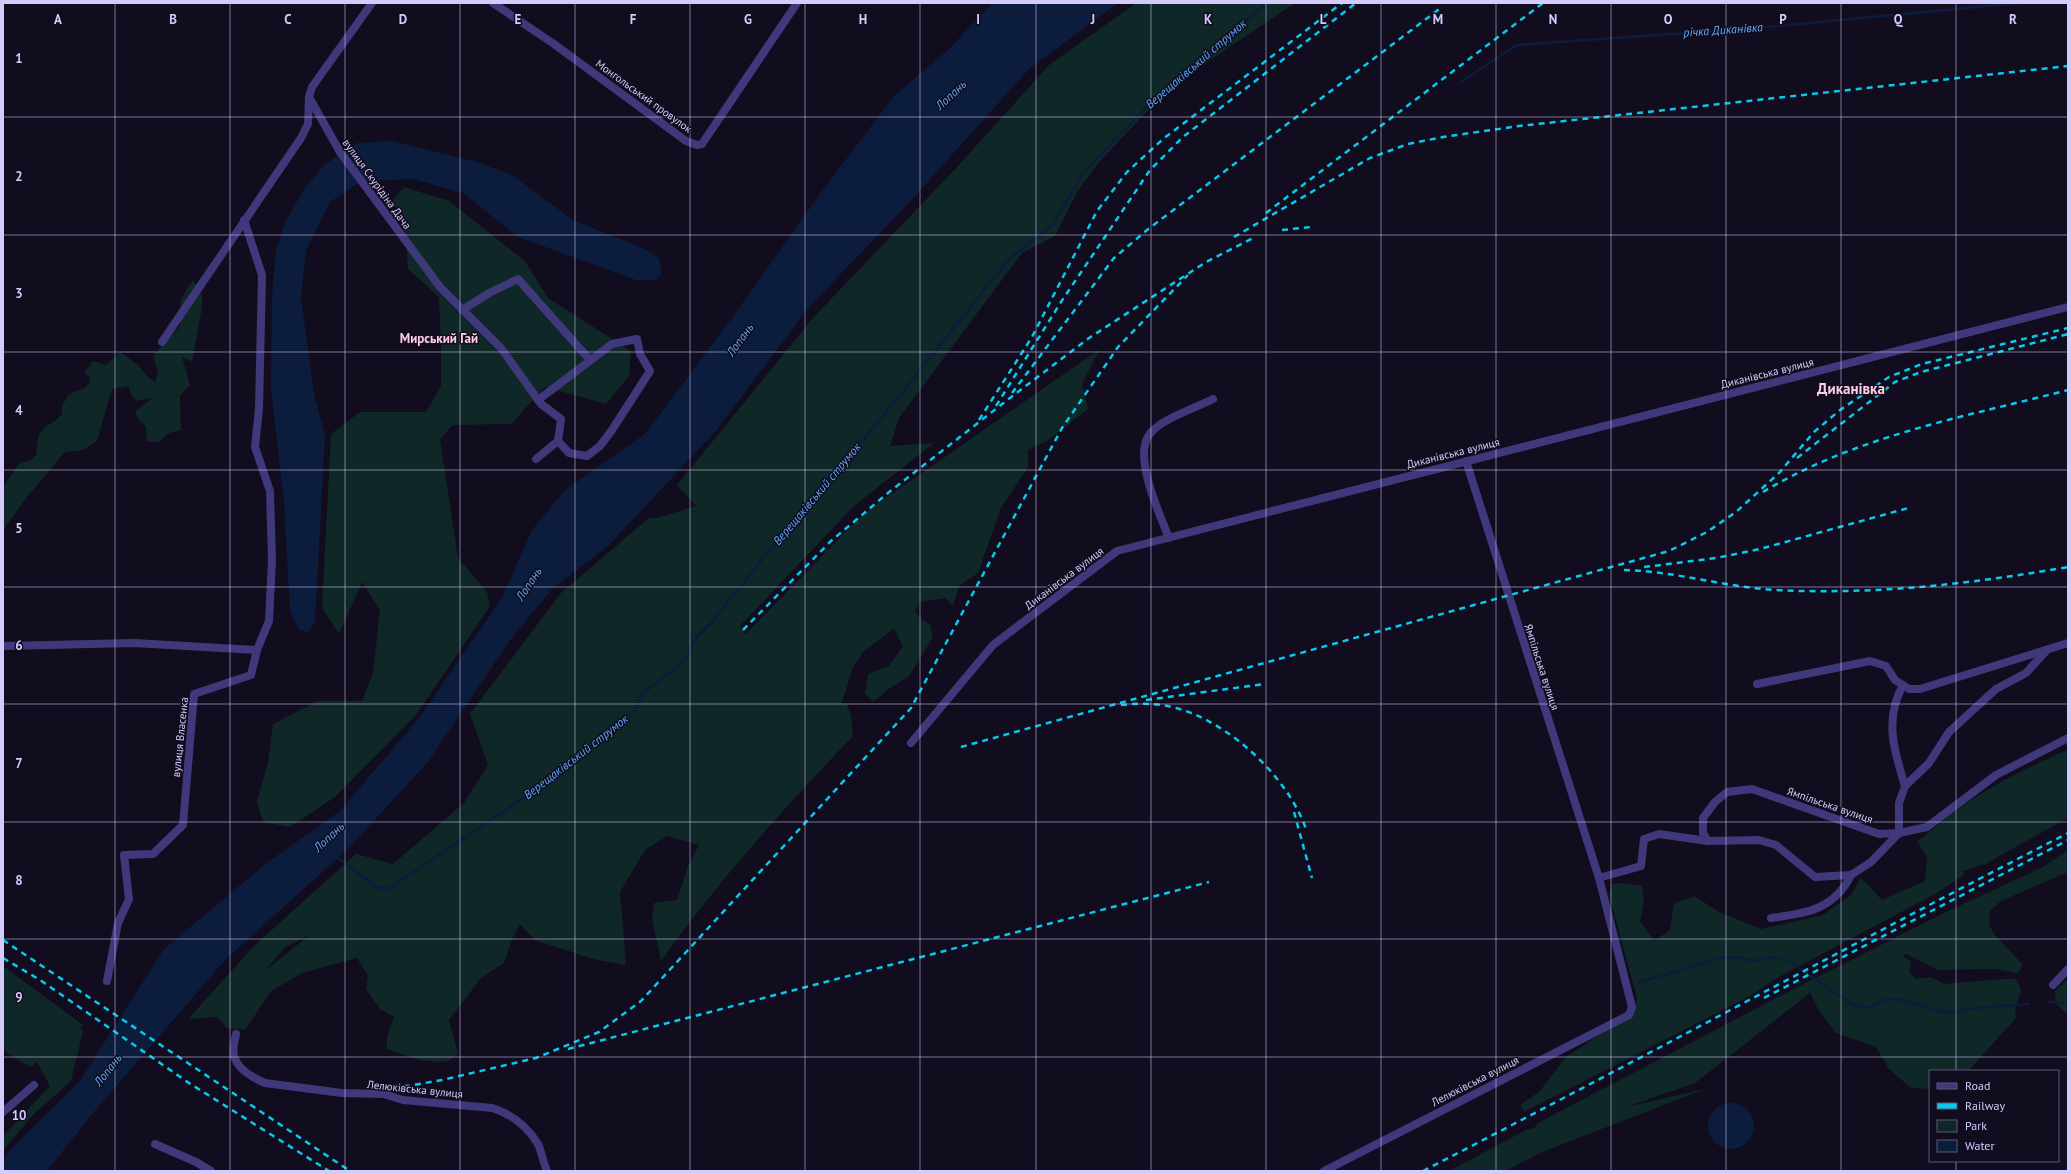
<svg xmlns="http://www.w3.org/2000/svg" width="2071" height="1174" viewBox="0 0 2071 1174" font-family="'PT Sans',sans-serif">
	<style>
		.green { fill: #102728; fill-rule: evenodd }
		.water { fill: #0c1c3d }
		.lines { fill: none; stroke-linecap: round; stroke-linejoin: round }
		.stream { stroke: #0c1c3d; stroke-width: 2.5 }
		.street { stroke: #3f397c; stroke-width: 8 }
		.rail { stroke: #07caed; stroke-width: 2.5; stroke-dasharray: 6 5; stroke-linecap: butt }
		.grid { fill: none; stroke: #d4cbfd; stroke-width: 1; stroke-opacity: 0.55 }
		.labels { text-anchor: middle; stroke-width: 3; stroke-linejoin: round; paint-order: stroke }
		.street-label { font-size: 11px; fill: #d4cbfd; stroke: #110d1e }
		.water-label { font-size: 12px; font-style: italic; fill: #5da9fa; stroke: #110d1e }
		.quarter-label { font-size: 13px; font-weight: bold; fill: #fdcde9; stroke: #110d1e }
		.district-label { font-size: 15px; font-weight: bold; fill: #fdcde9; stroke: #110d1e }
		.grid-label { font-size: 13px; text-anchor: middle; font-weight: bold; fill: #d4cbfd; stroke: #110d1e; stroke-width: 3; stroke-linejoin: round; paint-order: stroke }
	</style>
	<rect width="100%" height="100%" fill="#110d1e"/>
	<g class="green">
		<path d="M1136,3H1295L1169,88L1099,162L1077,192L1055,236L1022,253L899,418L890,446L934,443L854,506L740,626L746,634L863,514L1100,349L1082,384L1088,409L1047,441L1028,450V467L1001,508L978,573L959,586L953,606L945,598L920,602L915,611L922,620L930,624L933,637L909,676L890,688L873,702L865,693L868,674L889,666L903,646L894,629L863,652L853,667L841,705L846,703L851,715L853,736C785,807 719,880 661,961L652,919L654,903L677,900L688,866L699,845L667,836L645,850L620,892L626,965L593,959L535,940L520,924L512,939L504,963L481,978L449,1020L458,1054C454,1056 451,1060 447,1061C428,1065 405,1055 387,1049V1036L394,1017L380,1009L366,989L368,976L357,958L302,973L271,991L245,1030L227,1028L217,1017L188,1019L253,947L356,854L393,864L464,803L488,765L470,714L561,593L649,518H657L696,506L677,485L813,318L958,166L1049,65ZM307,936V937L265,971L284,948Z"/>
		<path d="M404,187L449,201L525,261L548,298L631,351L629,376L606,404L545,387L511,424L453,425L440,439L458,558L487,592L490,606L416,715L335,797L290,827L263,822L257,802L268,762L273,724L318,701H362L373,673L380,610L362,582L339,634L322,608L331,434L360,412H426L441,386V344L439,297L408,269L405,225L392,201Z"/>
		<path d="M193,280C196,285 201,291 202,297C204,304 194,351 192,362L182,357L190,385L180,395L181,430L169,433L159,442H147L146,427L138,419L135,411L153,398L136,401L131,394L128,386L112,389L97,441L83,450L65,452L27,497L3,530V487L19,464L31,460L36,455L38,436L46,426L55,421L62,414V406L69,394L85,388L90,382V377L84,373L93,361L106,365L120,352L138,365L147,376L155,382L158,373L153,356L180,326L181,299Z"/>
		<path d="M2068,750V818L1985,864L1963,871L1960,869L1965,874L1937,893L1775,979L1750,996L1524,1112L1520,1105L1539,1092L1566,1057L1634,1012L1637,998L1609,895L1612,884L1620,883L1642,886L1644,900L1640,921L1654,941L1670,930L1674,903L1694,896L1719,912L1761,929L1823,915L1851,895L1861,878L1882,900L1925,881L1927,857L1917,841C1929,833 1940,823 1951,814C1987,788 2027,767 2068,750Z"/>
		<path d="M2068,850V872L2001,901L1990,911L1989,925L1995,935L2023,965L2018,973L1994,969L1939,970L1906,954L1902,955L1911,962L1909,971L1916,979L1931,977L1944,984L2003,979H2016L2021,990L2015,1010L2016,1018L1968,1071H1930V1087L1924,1089L1910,1087L1889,1069L1876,1047L1836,1033L1818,1009L1810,993L1695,1083L1626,1107L1705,1089L1545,1151L1505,1171H1449L1526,1130L1534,1128L1538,1123L1782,995L1948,911L2043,867Z"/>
		<path d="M3,966L83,1025L80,1028L83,1031L71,1081L34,1114L3,1150V1136L50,1086L37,1062L30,1067L3,1050Z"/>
		<path d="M2068,979V1015L2056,1004L2055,991Z"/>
	</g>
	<g class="water">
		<path d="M992,3H1118L1030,68L907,205L810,306L714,433L608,546L553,588L510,640L428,762L348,849L226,959L93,1113L47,1171H3V1160L12,1148L79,1082L164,949L268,862L340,811L419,718L502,598L532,530L565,490L645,434L734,315L822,191L894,96L949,49Z"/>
		<path d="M392,141L477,162L512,175L573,220L647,250L659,258L662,272L656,280H636L518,237L463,193L413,179L362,181L330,202L306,251L301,298L314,394L325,435L315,621L308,632L299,630L290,612L284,502L271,389L272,297L276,250L285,222L305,188L324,165L357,143Z"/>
		<circle cx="1731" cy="1126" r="23"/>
	</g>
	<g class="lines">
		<g class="stream">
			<path d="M1462,81L1517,45L1756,28L2018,3"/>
			<path d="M337,857L376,887L388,889L544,784L631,715L644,693L686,659L695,639L712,622L794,520L880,420L1009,259L1052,226L1083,174L1155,98L1267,3"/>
			<path d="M1638,983L1719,958L1737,957L1753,961L1771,957L1787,960L1852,1004L1869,1008L1887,999L1903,1000L1947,1013L1975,1008L2029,1004"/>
			<path d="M2049,1002L2068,1003"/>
		</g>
		<g class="street">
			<path d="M493,3L554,44L686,141L697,145L702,144L797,3"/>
			<path d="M309,97L340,152L440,287L501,348L541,404L561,419L558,441L536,459"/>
			<path d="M462,310L491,292L518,279L590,360"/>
			<path d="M162,342L301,138L308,124L309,97L312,87L372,3"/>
			<path d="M538,400L612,344L637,339L640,354L650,371L612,430L600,446L587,456L569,453L558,441"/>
			<path d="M1169,538C1160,515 1133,457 1149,435C1160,419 1196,408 1213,399"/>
			<path d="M3,646L134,643L257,650"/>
			<path d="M1757,684L1870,661L1886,666L1895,680L1909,689H1920L2068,643"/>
			<path d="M1903,685C1884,719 1894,751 1905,786"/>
			<path d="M911,743L993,645L1117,551L2068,307"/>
			<path d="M1899,833V803L1905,786L1929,763L1949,732L1996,689L2026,673L2047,650"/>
			<path d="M1708,841L1703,833V818L1715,802L1727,792L1752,789L1879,834L1899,833L1927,827L1996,775L2068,738"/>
			<path d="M1599,878L1641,866L1644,839L1659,834L1708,841L1759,840L1776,845L1815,877L1851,875L1871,862L1899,833"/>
			<path d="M1771,918C1806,913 1834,910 1851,875"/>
			<path d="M107,981L118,923L129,899L124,855L153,854L183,825L194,694L251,675L257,650L269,621L272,560L270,491L255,447L259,408L262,275L244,220"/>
			<path d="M2053,985L2068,969"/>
			<path d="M236,1034C235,1040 232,1050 234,1056C238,1070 253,1078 265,1083L342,1093L384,1094L403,1100L492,1108C512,1114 527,1126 538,1144C542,1153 543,1162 547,1171"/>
			<path d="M3,1112L34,1085"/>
			<path d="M155,1144L196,1162L211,1171"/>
			<path d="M1324,1171L1629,1015L1632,1007L1599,878L1466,461"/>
		</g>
		<g class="rail">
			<path d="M1266,213L1543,3"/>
			<path d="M1282,230L1311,227"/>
			<path d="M1234,237L1370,158L1408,144L1443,137L1519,126L2068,66"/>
			<path d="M1012,393L1114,258L1147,230L1442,7"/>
			<path d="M996,406L1061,302L1150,170L1183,137L1356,3"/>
			<path d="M979,420L1032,337L1097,211L1127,172L1163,139L1342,3"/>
			<path d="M1797,458L1895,382L1921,372L2068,334"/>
			<path d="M1763,492C1856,436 1964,417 2068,390"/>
			<path d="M1644,567L1716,558L1760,549L1912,507"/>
			<path d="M1624,570C1675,571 1724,587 1775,590C1875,595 1970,584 2068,567"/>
			<path d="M743,630L831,541L888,493L1006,401L1089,338L1206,262L1253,238"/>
			<path d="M1146,700L1264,684"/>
			<path d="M1121,705C1140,703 1157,703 1176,708C1229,722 1288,777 1306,829"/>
			<path d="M961,747L1669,551L1707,532L1736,512L1779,473L1814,432L1840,410L1889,377L1922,364L2068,328"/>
			<path d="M1294,812L1312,878"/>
			<path d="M3,940L350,1171"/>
			<path d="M3,958L40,980L189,1083L329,1171"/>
			<path d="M1764,998L2068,840"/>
			<path d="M568,1049L1209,882"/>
			<path d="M371,1086H408L442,1080L536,1058L599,1032L641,1001L911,708L1062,428L1118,347L1188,275"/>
			<path d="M1423,1171C1639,1060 1852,944 2068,833"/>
		</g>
	</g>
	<path class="grid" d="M115,3V1171M230,3V1171M345,3V1171M460,3V1171M575,3V1171M690,3V1171M805,3V1171M920,3V1171M1036,3V1171M1151,3V1171M1266,3V1171M1381,3V1171M1496,3V1171M1611,3V1171M1726,3V1171M1841,3V1171M1956,3V1071M3,117H2068M3,235H2068M3,352H2068M3,470H2068M3,587H2068M3,704H2068M3,822H2068M3,939H2068M3,1057H2068M1956,1161V1171"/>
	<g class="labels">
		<g class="street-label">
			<text transform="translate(644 96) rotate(36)" y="4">Монгольський провулок</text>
			<text transform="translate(377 184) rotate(54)" y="4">вулиця Скурідіна Дача</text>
			<text transform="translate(1767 373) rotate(-14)" y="4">Диканівська вулиця</text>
			<text transform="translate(1453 453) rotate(-14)" y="4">Диканівська вулиця</text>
			<text transform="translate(1064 578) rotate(-37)" y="4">Диканівська вулиця</text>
			<text transform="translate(1542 667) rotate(72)" y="4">Ямпільська вулиця</text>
			<text transform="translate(180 737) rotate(-84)" y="4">вулиця Власенка</text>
			<text transform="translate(1830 805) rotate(19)" y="4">Ямпільська вулиця</text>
			<text transform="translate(1475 1081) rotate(-27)" y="4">Лелюківська вулиця</text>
			<text transform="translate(415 1089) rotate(6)" y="4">Лелюківська вулиця</text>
		</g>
		<g class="water-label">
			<text transform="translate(1723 30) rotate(-4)" y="4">річка Диканівка</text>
			<text transform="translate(1196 64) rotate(-41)" y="4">Верещаківський струмок</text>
			<text transform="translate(951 95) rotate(-43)" y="4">Лопань</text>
			<text transform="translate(740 340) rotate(-54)" y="4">Лопань</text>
			<text transform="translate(817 494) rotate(-50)" y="4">Верещаківський струмок</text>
			<text transform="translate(529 584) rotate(-56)" y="4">Лопань</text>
			<text transform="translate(576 757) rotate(-38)" y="4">Верещаківський струмок</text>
			<text transform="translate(329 837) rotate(-43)" y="4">Лопань</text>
			<text transform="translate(108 1070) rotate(-52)" y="4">Лопань</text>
		</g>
		<g class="quarter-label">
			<text x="439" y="343">Мирський Гай</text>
		</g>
		<g class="district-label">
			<text x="1851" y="394">Диканівка</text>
		</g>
	</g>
	<g class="grid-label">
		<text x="58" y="24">A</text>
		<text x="173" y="24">B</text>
		<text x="288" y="24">C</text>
		<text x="403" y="24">D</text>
		<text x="518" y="24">E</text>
		<text x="633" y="24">F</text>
		<text x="748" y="24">G</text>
		<text x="863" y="24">H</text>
		<text x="978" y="24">I</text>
		<text x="1093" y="24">J</text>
		<text x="1208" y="24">K</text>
		<text x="1323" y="24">L</text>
		<text x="1438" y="24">M</text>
		<text x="1553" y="24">N</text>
		<text x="1668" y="24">O</text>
		<text x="1783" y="24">P</text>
		<text x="1898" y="24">Q</text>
		<text x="2013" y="24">R</text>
		<text x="19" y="63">1</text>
		<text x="19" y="181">2</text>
		<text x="19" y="298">3</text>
		<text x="19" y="415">4</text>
		<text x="19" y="533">5</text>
		<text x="19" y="650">6</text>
		<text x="19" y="768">7</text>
		<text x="19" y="885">8</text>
		<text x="19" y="1002">9</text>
		<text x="19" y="1120">10</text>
	</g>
	<rect width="2071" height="1174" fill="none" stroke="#d4cbfd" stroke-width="8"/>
	<rect x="1929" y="1070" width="130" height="92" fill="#110d1e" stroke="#5f5977"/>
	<rect x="1937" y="1083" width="20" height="6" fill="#3f397c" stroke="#5f5977"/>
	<text x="1965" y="1090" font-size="12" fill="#d4cbfd">Road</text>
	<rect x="1937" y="1103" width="20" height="6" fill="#07caed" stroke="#5f5977"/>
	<text x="1965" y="1110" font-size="12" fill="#d4cbfd">Railway</text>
	<rect x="1937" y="1120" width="20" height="12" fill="#102728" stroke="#5f5977"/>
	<text x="1965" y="1130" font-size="12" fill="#d4cbfd">Park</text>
	<rect x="1937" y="1140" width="20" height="12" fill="#0c1c3d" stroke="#5f5977"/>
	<text x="1965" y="1150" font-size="12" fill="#d4cbfd">Water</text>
</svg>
